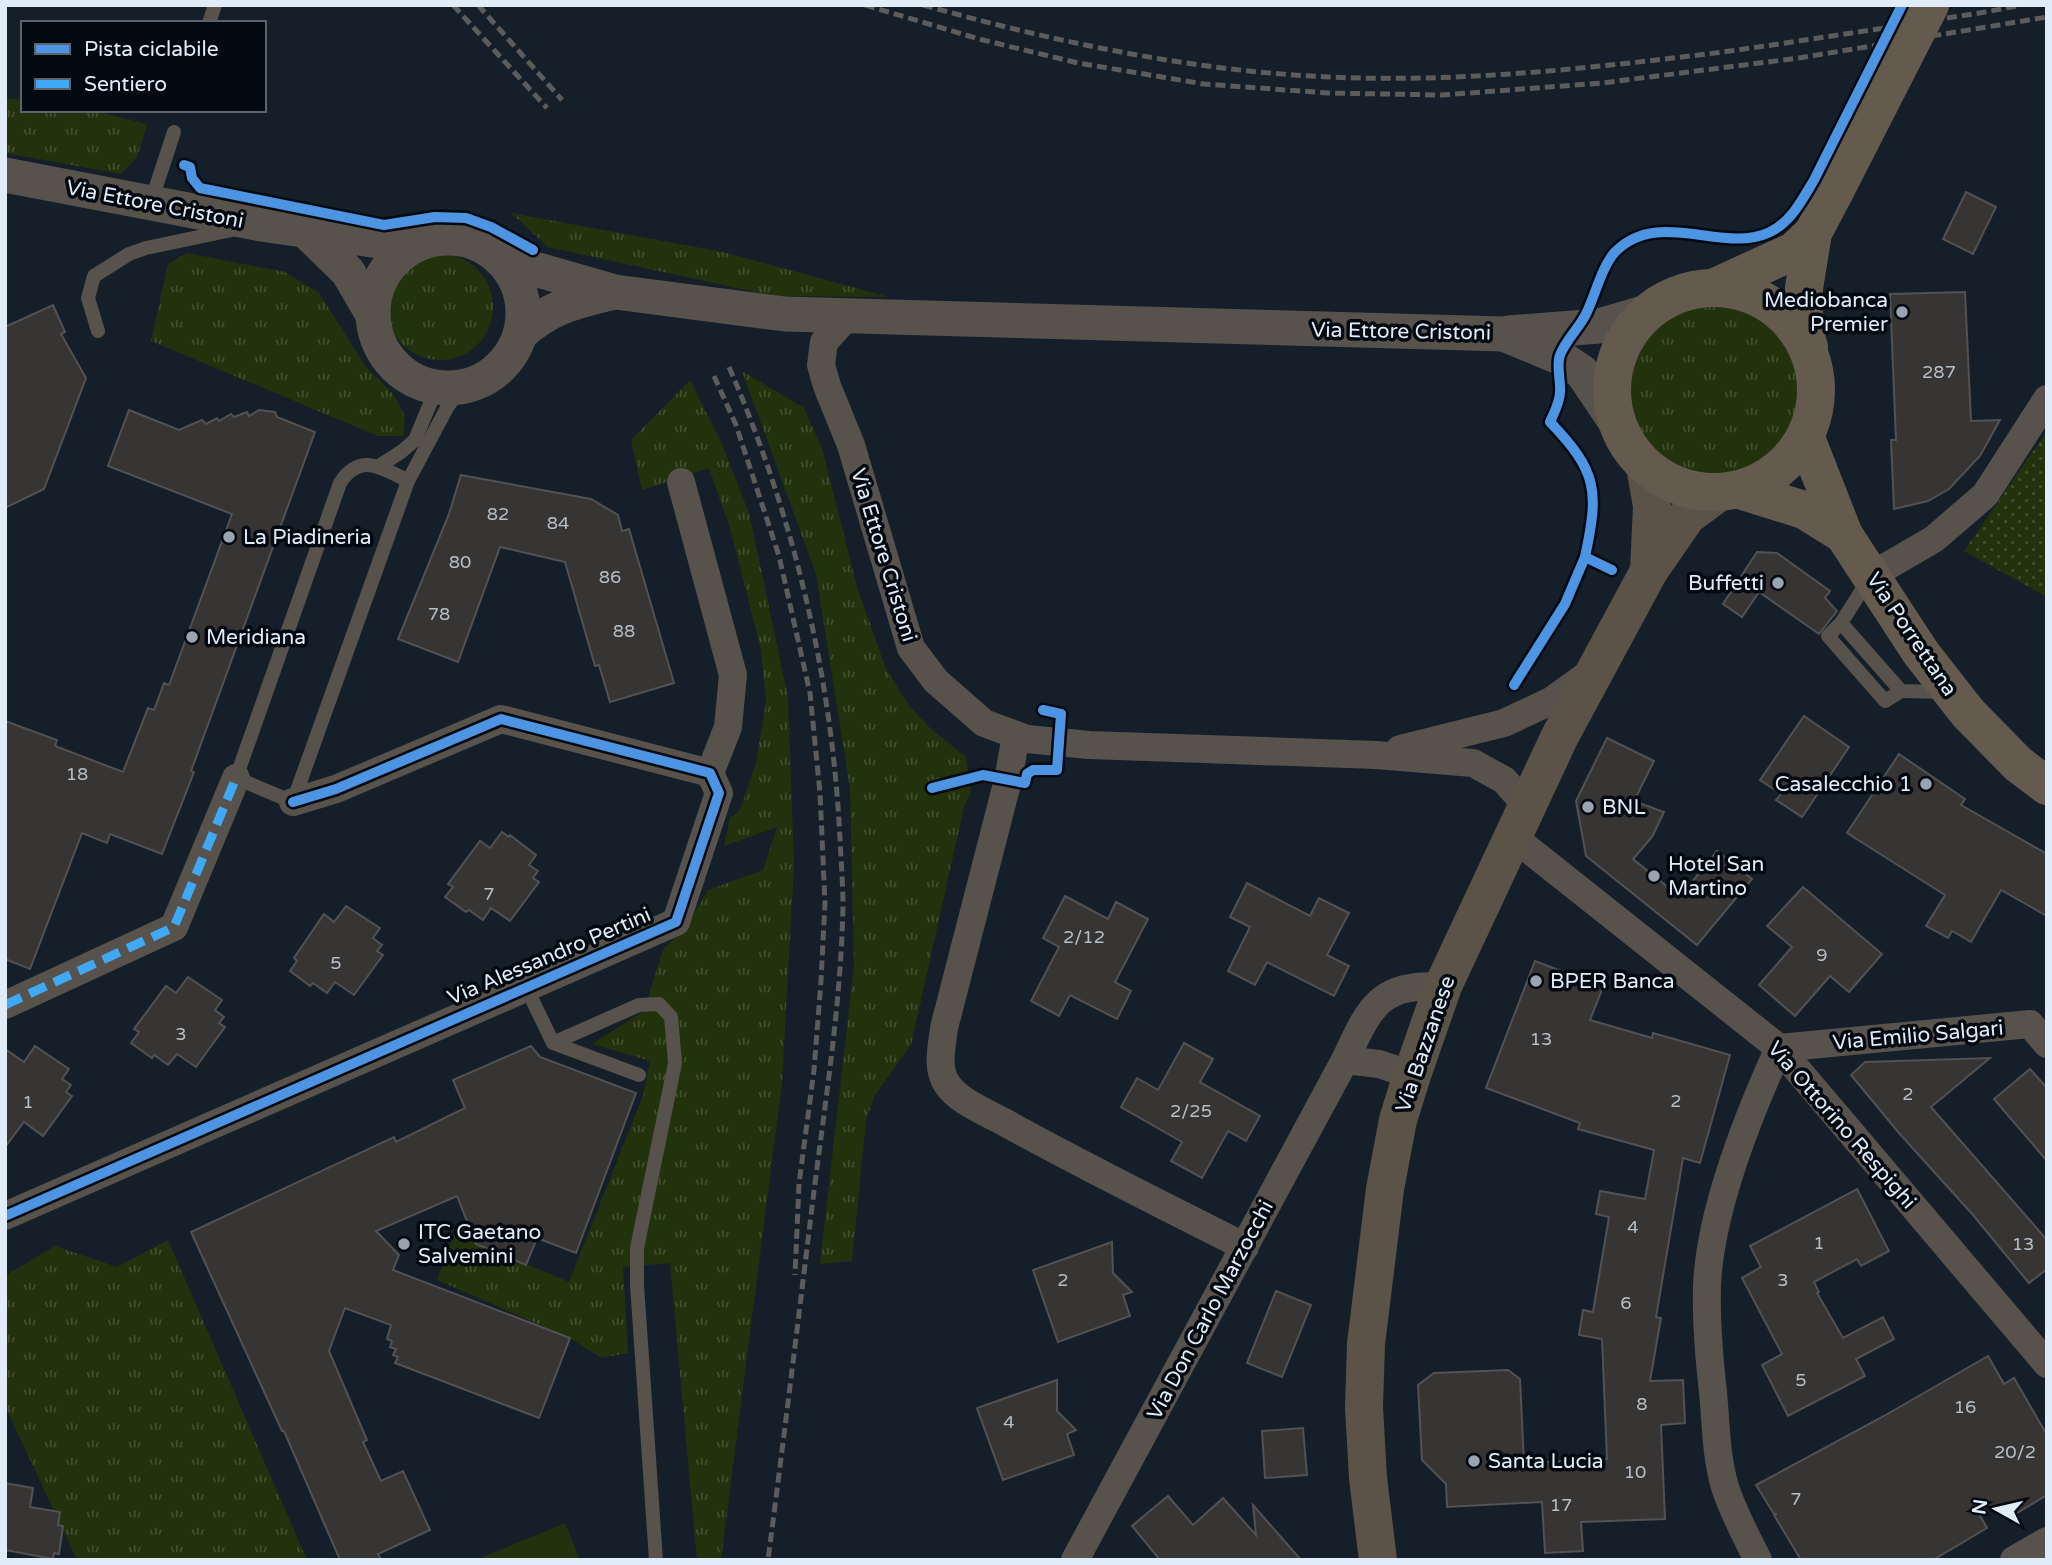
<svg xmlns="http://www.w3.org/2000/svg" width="2052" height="1565" viewBox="0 0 2052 1565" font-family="'Varela Round',sans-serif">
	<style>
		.grass { fill: url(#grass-tufts) }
		.park { fill: url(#park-dots) }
		.garden { fill: #22320c }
		.building { fill: #373534; stroke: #525153; stroke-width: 2 }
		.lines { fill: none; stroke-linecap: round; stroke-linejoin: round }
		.service { stroke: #57524b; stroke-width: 14 }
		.minor { stroke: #57524b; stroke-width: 28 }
		.tertiary { stroke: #57524b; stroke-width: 35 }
		.secondary { stroke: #5b5348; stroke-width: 38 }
		.primary { stroke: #645a4e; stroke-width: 38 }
		.rail { stroke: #5c5c5c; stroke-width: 5; stroke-dasharray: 10 5; stroke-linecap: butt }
		.primary-bridge { stroke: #645a4e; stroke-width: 38 }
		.quiet { stroke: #3fa9f5; stroke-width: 9; stroke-dasharray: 18 9; stroke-linecap: butt }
		.cycleway-casing { stroke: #030911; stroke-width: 15 }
		.cycleway { stroke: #4d94e3; stroke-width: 10 }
		.poi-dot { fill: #99a4b0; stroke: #030911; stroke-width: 2.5 }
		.labels { text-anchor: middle; stroke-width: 7; stroke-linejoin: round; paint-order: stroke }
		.number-label { font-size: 18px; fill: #b6bec7 }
		.street-label { font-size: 21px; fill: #e0ecf8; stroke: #030911 }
		.poi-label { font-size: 21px; fill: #e0ecf8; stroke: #030911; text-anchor: start }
	</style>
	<defs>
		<pattern id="grass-tufts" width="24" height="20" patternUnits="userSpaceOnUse" patternTransform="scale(1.75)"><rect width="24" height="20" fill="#22320c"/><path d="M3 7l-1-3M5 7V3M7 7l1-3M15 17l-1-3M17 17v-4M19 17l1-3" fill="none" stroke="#425030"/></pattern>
		<pattern id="park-dots" width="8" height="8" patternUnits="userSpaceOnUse" patternTransform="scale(1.75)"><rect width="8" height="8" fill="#22320c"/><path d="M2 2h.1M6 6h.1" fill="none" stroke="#425030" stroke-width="1.8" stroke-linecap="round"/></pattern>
	</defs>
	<rect width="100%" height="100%" fill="#141f29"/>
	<g class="grass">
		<path d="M5,98L23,100V110H91L147,124L137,157L121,174L5,153Z"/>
		<path d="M511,213L723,252L889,297L773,296L548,247Z"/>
		<path d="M187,253L285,272L319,293L366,367L394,395L405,416L403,436H378L151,341L168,264Z"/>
		<circle cx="440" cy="307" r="53"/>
		<circle cx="1717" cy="388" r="90"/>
		<path d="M742,371L804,408L822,448L857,587L886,669L910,707L932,730L966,757L971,792L964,807L911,1045L875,1095L866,1120L852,1261L820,1264L854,965L850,788L816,574Z"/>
		<path d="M690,380L721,442L749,513L788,697L794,866L782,1083L721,1560H697L670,1263L623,1267L628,1353L601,1358L570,1338L437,1280L454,1234L569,1282L643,1096L650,1061L592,1044L644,1011L663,949L687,927L708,890L763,870L777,827L724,846L730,818L740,810L756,762L766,702L761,650L730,528L709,468L642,490L631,440Z"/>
		<path d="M168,1240L307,1560H77L5,1406V1276L55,1246L117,1267Z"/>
	</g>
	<path class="park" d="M2047,431V597L1964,551Z"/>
	<path class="garden" d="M565,1523L580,1560H484L483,1557Z"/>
	<g class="building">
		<path d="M1966,192L1996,207L1973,254L1943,239Z"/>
		<path d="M1965,292L1971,421L2000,420L1980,456L1949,489L1928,501L1894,509L1891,440H1896L1890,294Z"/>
		<path d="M53,305L65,332L61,334L86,378L44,489L5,508V327Z"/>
		<path d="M129,410L179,430L202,420L206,424L217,418L219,421L231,414L234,417L247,412L249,416L259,410L275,412L277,417L315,432L191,771L194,772L162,854L110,834L107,843L82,833L30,969L5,959V721L57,740L55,746L123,772L148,708L154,710L164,683L169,685L232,514L108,466Z"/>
		<path d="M461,475L591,499L618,515L622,531L629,529L674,683L610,702L599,665L595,666L565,562L500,547L458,662L398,639L449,514Z"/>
		<path d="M1757,552L1777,553L1830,591L1825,598L1837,611L1819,634L1759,592L1742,617L1723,604Z"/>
		<path d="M1804,716L1849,747L1802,817L1776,800L1781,794L1760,780Z"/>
		<path d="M1607,738L1654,761L1634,801L1664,812L1652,837L1633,859L1680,897L1717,851L1752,879L1697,945L1586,856L1576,801Z"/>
		<path d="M1899,754L1965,799L1961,805L2047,854V916L2001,890L1971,942L1952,931L1948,938L1926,926L1945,895L1847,833Z"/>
		<path d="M502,832L509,837L510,835L536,855L529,865L538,871L533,878L539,882L510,921L491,908L483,920L469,910L466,912L445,897L453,887L448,884L480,841L490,848Z"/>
		<path d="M1247,883L1310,916L1319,898L1349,913L1327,955L1349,966L1334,996L1267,962L1255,985L1228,971L1250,927L1230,917Z"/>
		<path d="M1803,887L1882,954L1849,992L1830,976L1795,1016L1759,985L1792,947L1767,926Z"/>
		<path d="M1065,896L1108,919L1116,902L1148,919L1115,982L1131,991L1117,1019L1070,995L1059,1016L1031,1001L1059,947L1043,938Z"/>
		<path d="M346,906L380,928L373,938L382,945L377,951L383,955L354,995L335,982L327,993L313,983L310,986L290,971L297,961L294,958L324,914L334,922Z"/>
		<path d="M1535,961L1603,987L1590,1020L1652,1038L1653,1033L1730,1055L1700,1163L1683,1158L1656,1317L1661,1318L1650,1381L1683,1380L1685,1423L1661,1425L1665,1519L1581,1522L1583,1551L1545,1553L1542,1502L1447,1507L1446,1484L1422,1460L1418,1385L1434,1373L1508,1370L1520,1379L1524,1463L1607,1459L1602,1339L1579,1335L1583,1310L1593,1312L1609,1217L1596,1214L1600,1191L1645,1199L1654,1150L1578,1129L1580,1123L1486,1088Z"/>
		<path d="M188,977L222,1000L215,1010L224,1017L219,1023L225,1027L196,1067L177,1054L168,1065L154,1055L152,1058L131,1043L139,1032L134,1029L166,986L176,993Z"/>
		<path d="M1184,1043L1213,1059L1200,1082L1260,1116L1246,1141L1228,1131L1202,1178L1171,1161L1182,1142L1121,1107L1137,1078L1158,1090Z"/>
		<path d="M35,1046L69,1069L62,1079L71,1085L66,1092L72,1096L43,1136L24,1122L5,1147V1049L24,1062Z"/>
		<path d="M531,1046L540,1057L636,1093L576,1253L537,1238L526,1265L476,1244L457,1196L376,1231L399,1255L393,1270L570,1338L539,1418L395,1363L398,1357L393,1355L396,1349L390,1347L392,1341L387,1339L391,1325L345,1308L329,1351L367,1440L363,1442L381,1481L403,1471L430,1530L378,1554L381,1560H340L284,1431H282L191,1232L394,1137L396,1142L465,1108L453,1080Z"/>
		<path d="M1990,1058L1931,1107L2047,1240V1269L2029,1283L1973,1215L1899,1133L1851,1075L1865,1062Z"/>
		<path d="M2030,1069L2047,1088V1161L1994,1099Z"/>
		<path d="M1857,1189L1889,1251L1861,1266L1857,1259L1814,1282L1819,1292L1817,1293L1843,1338L1883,1317L1894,1339L1856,1359L1865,1376L1788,1416L1762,1365L1782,1354L1742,1278L1761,1267L1750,1246Z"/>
		<path d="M1112,1242L1113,1273L1132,1292L1123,1295L1130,1316L1058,1342L1033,1270Z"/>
		<path d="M1276,1291L1311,1305L1282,1377L1247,1363Z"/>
		<path d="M1988,1356L2004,1384L2014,1378L2047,1435V1495L2017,1513L1975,1507L1987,1528L1933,1560H1801L1774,1515L1777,1514H1774L1756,1485L1884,1416Z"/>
		<path d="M1057,1380V1411L1076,1430L1067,1434L1074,1455L1003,1480L977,1408Z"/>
		<path d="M1303,1428L1307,1475L1265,1478L1262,1431Z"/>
		<path d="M5,1483L33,1488L30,1507L60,1512L58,1525L63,1526L59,1554L54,1553L53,1559L5,1550Z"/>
		<path d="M1168,1496L1193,1525L1223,1498L1256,1535L1253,1505L1301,1560H1160L1132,1526Z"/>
	</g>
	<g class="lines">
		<g class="service">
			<path d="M209,23L215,5"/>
			<path d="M151,202L174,132"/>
			<path d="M98,331L88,298L94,276L129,254L146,248L232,230"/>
			<path d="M379,466L401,452L415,440L437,387"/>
			<path d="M408,481C383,468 360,452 340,483L236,778L293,802L408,481L448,406L462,387"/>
			<path d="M1869,579L1841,623L1901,691L1945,692"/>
			<path d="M1841,623L1828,636L1885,701L1901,691"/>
			<path d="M526,987L553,1043L639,1075"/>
			<path d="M553,1043L639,1005L659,1004L671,1017L675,1063L637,1248V1285L656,1560"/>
		</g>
		<g class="minor">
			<path d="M852,317L843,321L824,342L821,365L827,386L851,445L911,648L936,681L984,723L1027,739L1089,745L1376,755L1473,763L1504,780L1527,806"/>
			<path d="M681,482L733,675L728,727L710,773"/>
			<path d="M1872,575L1934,539L1985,495L2047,399"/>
			<path d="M1016,736L1008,780L944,1028C942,1046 936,1068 947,1084C959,1102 986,1112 1004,1122C1083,1166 1165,1206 1245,1247"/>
			<path d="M1400,749L1504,723L1551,701L1591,672"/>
			<path d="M1512,836L1779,1048L2047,1364"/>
			<path d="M5,1005L174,927L236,778"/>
			<path d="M1779,1048L2030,1024L2047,1044"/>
			<path d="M1412,1075L1379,1064L1345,1060C1370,1007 1378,984 1443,986"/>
			<path d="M5,1216L676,922L719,793L710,773L501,719L336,789L293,802"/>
			<path d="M1075,1560L1345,1060"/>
			<path d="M1758,1560C1746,1536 1733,1512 1725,1487C1716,1457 1716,1424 1713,1392C1709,1357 1706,1321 1707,1286C1710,1211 1748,1116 1779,1048"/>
			<path d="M2014,1560L2047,1541"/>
		</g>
		<g class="tertiary">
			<path d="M5,175L261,224L414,246"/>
			<path d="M306,231L348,272L373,315"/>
			<circle cx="448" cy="313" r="75"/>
			<path d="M500,259L615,292L785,314L1504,334L1559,357L1582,372L1619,427"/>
			<path d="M1509,333L1599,326L1650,311"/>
			<path d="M520,334C551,306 574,302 614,292"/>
		</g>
		<g class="secondary">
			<path d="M1645,466L1652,506L1649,571"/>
			<path d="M1378,1560L1368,1478L1364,1407L1366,1344L1385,1189L1398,1120L1412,1075L1443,986L1560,736L1649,571L1687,516L1718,493"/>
		</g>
		<g class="primary">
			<path d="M1715,287L1794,251L1813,233"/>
			<circle cx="1714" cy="390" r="102"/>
			<path d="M1809,347L1804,329V288L1813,233L1835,191"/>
			<path d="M1806,438L1844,535L1921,653L1968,713L2018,764L2047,786"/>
			<path d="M1740,490L1804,510L1844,535"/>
		</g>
		<g class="rail">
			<path d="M453,5L547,108"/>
			<path d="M478,5L562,100"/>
			<path d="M865,5L979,39L1078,63L1204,84L1328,93L1442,95L1602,83L1799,58L2047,17"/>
			<path d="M923,5C1055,42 1192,71 1329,77C1460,83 1593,68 1723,52C1787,43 1852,33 1916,23C1951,17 1986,13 2020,5"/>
			<path d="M729,367C794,517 832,676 840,839C841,861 843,884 843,906C841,1002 826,1096 814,1191C799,1314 784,1437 768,1560"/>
			<path d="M714,376L736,425L779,556L810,693L820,793L825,903L821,981L814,1070L799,1184L795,1275"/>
		</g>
		<path class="primary-bridge" d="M1835,191L1930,5"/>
		<path class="quiet" d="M5,1005L174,927L236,778"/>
		<defs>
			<g id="cycleway">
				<path d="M184,165L190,167L192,178L200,188L384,225L435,217L466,218L491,227L533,250"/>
				<path d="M1612,570L1585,557C1599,491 1598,472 1550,422C1554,413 1560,402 1560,392C1561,381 1556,365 1560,355C1566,340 1579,328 1586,314C1595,296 1602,266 1615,252C1659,207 1723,255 1770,232C1791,222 1802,200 1814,180L1902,5"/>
				<path d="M1514,685L1565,604L1585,557"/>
				<path d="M932,788L983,775L1025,783L1027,774L1033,770H1057L1061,714L1043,710"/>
				<path d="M5,1216L676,922L719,793L710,773L501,719L336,789L293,802"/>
			</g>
		</defs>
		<use href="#cycleway" class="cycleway-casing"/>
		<use href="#cycleway" class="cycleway"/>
	</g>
	<g class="poi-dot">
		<circle cx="1902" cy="312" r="7"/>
		<circle cx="229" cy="537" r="7"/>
		<circle cx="1778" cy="583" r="7"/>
		<circle cx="192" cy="637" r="7"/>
		<circle cx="1926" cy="784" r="7"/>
		<circle cx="1588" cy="807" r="7"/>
		<circle cx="1654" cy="876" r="7"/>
		<circle cx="1536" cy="981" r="7"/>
		<circle cx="404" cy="1244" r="7"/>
		<circle cx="1474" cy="1461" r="7"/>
	</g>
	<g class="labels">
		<g class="number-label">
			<text x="1939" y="378">287</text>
			<text x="498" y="520">82</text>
			<text x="558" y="529">84</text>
			<text x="460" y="568">80</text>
			<text x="610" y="583">86</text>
			<text x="439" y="620">78</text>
			<text x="624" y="637">88</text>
			<text x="77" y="780">18</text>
			<text x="489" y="900">7</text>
			<text x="1084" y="943">2/12</text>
			<text x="1822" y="961">9</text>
			<text x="336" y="969">5</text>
			<text x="181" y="1040">3</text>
			<text x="1541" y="1045">13</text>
			<text x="1908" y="1100">2</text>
			<text x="1676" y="1107">2</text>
			<text x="28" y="1108">1</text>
			<text x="1191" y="1117">2/25</text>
			<text x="1633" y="1233">4</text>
			<text x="1819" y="1249">1</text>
			<text x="2023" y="1250">13</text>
			<text x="1063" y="1286">2</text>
			<text x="1783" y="1286">3</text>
			<text x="1626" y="1309">6</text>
			<text x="1801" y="1386">5</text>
			<text x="1642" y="1410">8</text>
			<text x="1965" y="1413">16</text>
			<text x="1009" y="1428">4</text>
			<text x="2015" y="1458">20/2</text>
			<text x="1635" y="1478">10</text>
			<text x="1796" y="1505">7</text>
			<text x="1561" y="1511">17</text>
		</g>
		<g class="street-label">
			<text transform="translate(155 204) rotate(11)" y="7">Via Ettore Cristoni</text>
			<text transform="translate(1401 331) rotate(1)" y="7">Via Ettore Cristoni</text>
			<text transform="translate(884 555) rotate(73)" y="7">Via Ettore Cristoni</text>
			<text transform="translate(1912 634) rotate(56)" y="7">Via Porrettana</text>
			<text transform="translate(549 956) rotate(-23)" y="7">Via Alessandro Pertini</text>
			<text transform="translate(1918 1035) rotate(-5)" y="7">Via Emilio Salgari</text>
			<text transform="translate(1425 1044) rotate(-71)" y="7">Via Bazzanese</text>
			<text transform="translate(1842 1125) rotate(49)" y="7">Via Ottorino Respighi</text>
			<text transform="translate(1210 1310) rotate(-62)" y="7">Via Don Carlo Marzocchi</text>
		</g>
		<g class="poi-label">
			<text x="1888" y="307" text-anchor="end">Mediobanca<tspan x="1888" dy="24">Premier</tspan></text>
			<text x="243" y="544">La Piadineria</text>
			<text x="1764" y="590" text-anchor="end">Buffetti</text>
			<text x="206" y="644">Meridiana</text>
			<text x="1912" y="791" text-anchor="end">Casalecchio 1</text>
			<text x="1602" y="814">BNL</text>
			<text x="1668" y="871">Hotel San<tspan x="1668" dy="24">Martino</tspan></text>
			<text x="1550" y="988">BPER Banca</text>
			<text x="418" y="1239">ITC Gaetano<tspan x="418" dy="24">Salvemini</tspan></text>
			<text x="1488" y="1468">Santa Lucia</text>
		</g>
	</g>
	<rect width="2052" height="1565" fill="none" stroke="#e0ecf8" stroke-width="14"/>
	<rect x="21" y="21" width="245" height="91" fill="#030911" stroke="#5b646d" stroke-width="2"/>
	<rect x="35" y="44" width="35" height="10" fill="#4d94e3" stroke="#5b646d" stroke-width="2"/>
	<text x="84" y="56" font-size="21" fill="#e0ecf8">Pista ciclabile</text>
	<rect x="35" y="79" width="35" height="10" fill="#3fa9f5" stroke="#5b646d" stroke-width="2"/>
	<text x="84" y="91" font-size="21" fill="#e0ecf8">Sentiero</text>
	<g transform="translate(1996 1509) rotate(278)" stroke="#030911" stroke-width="5" paint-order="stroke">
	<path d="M0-5L12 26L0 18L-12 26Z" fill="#e0ecf8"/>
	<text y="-10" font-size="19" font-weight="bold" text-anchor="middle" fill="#e0ecf8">N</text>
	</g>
</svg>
